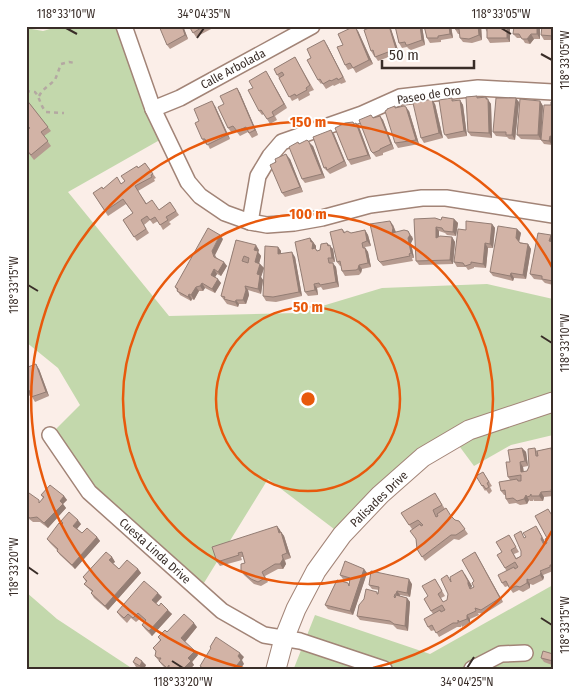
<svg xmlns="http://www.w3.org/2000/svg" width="579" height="695" viewBox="0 0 579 695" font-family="'Fira Sans Condensed',sans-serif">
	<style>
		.green { fill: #c3d8ac }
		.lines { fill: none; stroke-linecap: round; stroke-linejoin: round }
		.minor-casing { stroke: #a28477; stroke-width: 18 }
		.tertiary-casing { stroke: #a28477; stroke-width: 21 }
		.path { stroke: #b4a8a2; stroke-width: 2.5; stroke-dasharray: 4 4; stroke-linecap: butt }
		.minor { stroke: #fff; stroke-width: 15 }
		.tertiary { stroke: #fff; stroke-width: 19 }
		.wall { fill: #b59a8f }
		.shaded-wall { fill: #937d74 }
		.building { fill: #d2b3a6; stroke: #937d74; fill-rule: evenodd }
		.ticks { fill: none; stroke: #392d28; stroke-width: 2 }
		.ring { fill: none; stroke: #e8590c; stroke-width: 2.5 }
		.labels { text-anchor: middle; stroke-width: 4; stroke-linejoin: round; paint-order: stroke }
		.street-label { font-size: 12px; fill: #392d28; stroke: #fff }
		.centre { fill: #e8590c; stroke: #fff; stroke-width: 2.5 }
		.ring-label { font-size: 15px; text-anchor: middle; font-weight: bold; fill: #e8590c; stroke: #fff; stroke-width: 4; stroke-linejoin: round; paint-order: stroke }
		.neatline { fill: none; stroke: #392d28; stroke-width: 2 }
		.ticks-label { font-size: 12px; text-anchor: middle; fill: #392d28 }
	</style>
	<rect width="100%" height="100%" fill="#fbeee8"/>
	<g class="green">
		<path d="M61,26H124L165,137L68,192L169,316L299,313L382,288L487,284L553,299V435L511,445L474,466L454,439L342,535L268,479L199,591L89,492L50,435L80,405L58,368L26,342V28L43,31Z"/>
		<path d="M553,585V669L294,668L315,615L430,654Z"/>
		<path d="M26,592L57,619L133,669H26Z"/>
	</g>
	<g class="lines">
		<defs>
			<g id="minor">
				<path d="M124,26L153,109L188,182L200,196L225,213L250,222L267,225L294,223L322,218L370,205L422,198H446L553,215"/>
				<path d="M153,109L180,98L312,26"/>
				<path d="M250,222L258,176L270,156L282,142L362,114L400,97L478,88L553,92"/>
				<path d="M50,435L89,492L222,611L264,635L300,641L384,669"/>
				<path d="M472,669L501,654L525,653"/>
			</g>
			<path id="tertiary" d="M276,669L284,639L296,609L316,571L342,535L380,495L423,457L469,430L553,402"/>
		</defs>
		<use href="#minor" class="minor-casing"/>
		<use href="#tertiary" class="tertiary-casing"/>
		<g class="path">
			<path d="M26,91L35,92C40,98 40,105 46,112L64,113"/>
			<path d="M39,96L42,91L55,80L61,64L69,62L75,63"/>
		</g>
		<use href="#minor" class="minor"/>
		<use href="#tertiary" class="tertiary"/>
	</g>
	<g class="wall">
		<path d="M183,26L188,39L170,49L167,45Z"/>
		<path d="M189,26H212L213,28L196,37Z"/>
		<path d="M390,26L399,53L378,61L374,55V56L371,51Z"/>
		<path d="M395,26H422L425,45L411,50L409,49L407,47L402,48L399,43Z"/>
		<path d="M424,26H451L453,38L441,40V42L430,43L427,38Z"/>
		<path d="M481,26L482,40L472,43L463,42L460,38V34H458L455,29Z"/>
		<path d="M484,26H510V42L490,43L487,38V32Z"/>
		<path d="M540,26V39H534L530,44L525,43L522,38H517L513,34Z"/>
		<path d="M553,26V40H544L541,35Z"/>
		<path d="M358,31L373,64L356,73L353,68L348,70L345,65L343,45Z"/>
		<path d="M327,45L346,82L341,84L340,83L334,86L333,85L326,89L322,83L321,84L318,80L311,58Z"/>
		<path d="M295,57L314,90L309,92L310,95L299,101L298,98L292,101L274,69Z"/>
		<path d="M269,76L287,108L275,116L277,120L270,124L264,114L262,115L259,111L253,88Z"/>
		<path d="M237,88L240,93L258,135L252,138L248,132L240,136L236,131L232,133L228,128L224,104Z"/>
		<path d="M477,96L478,97H486L491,104L492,138L471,136L468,132Z"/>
		<path d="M452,98L454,101L460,100L463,105L467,136L448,139L444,133Z"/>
		<path d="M26,99L51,131L44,136L51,146L34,160L26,150L30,128Z"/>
		<path d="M540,101L543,106L541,140L521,139L517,135Z"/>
		<path d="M519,102L515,140L509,139L507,137L496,136L493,132Z"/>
		<path d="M553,102L552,145L544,144L541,140L551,105Z"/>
		<path d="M435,104L443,138L424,143L421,138Z"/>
		<path d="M215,106L230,139L210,149L207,143L205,144L202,139L199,121Z"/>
		<path d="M395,106L396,108L409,111L419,144L398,148L395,143Z"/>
		<path d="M380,116L383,120L394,149L383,153V155L376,157L371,151L374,118Z"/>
		<path d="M355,124L359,127L371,159L351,165L348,160Z"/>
		<path d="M334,134L347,166L330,174L324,168Z"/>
		<path d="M299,144L313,146L325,178L305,183L302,179Z"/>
		<path d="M290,159L303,192L285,197L282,193Z"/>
		<path d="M145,163L156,178L154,179L155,181L138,191L147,204L159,210L170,202L179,215L169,222L171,224L163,230L158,221L153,224L150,220L144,225L149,233L137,241L123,220L133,213L126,204L108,216L93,193L121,184L125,181L138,168Z"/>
		<path d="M435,218L441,220L454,219L458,223L456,236L447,235L445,233L439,231V237H452L455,242L453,264L419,265L416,261Z"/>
		<path d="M492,224L495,228L493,248H488L486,268L474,267V268L468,270L466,267H457L454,262L466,230Z"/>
		<path d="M393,225L396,232L412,236L413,239L411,243L414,258H412L413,261L383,266L378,260Z"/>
		<path d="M342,229L345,232L351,233L365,230L368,235L371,246L365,247L368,252L371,267L362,269L361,273L359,275L345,276L342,271L341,266H340L337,262Z"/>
		<path d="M517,229L521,233L519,242L528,244L531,249L526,279L514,278L513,281L493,276L490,272Z"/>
		<path d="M551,235L553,239V285L545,283L542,280L534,279L530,274Z"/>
		<path d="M310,238L316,246V249L317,251L320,250L327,243L333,249L335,262L331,263L336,267L339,287L323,290L321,287L317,288L318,295L308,296L305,292Z"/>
		<path d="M223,239L215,255L216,257L227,266L221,276L217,274L215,277L221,283L215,293L205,288L203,291H199L194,300L192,299L191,301L180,295L175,287Z"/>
		<path d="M236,240L259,250L258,252L261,256L259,264H260L264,268L261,277L263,280L261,294L248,290L249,295L246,304H239L238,307L227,304L221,296Z"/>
		<path d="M278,247L281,251V254L295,257L302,296L276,302L266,301L263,296Z"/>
		<path d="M26,362L30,367L39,369L49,396L35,402L31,395L29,396L26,392Z"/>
		<path d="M522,448L526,452L528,466L523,467L524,472L527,471L535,448L537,451L551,448L553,451V496L544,497L543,501H534V499L533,501H530L529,500L527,504L520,505L516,503L509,504L506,499V495H504L501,491L510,480L508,477L510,462Z"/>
		<path d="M483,472L492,486L490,487L492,491L489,494L486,490L485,491L482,486Z"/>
		<path d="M435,493L445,509L455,520L459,521L468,534L459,540L454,539L425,561L417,549L416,539L412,529L401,513Z"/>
		<path d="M41,495L64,496L67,500L63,504L66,508L48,528L40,522H33L28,518L26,521V496L40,502L43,498Z"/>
		<path d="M551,513L553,516V571L543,575L544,577L543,580L533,585L530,584V588L523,592L519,590L513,593L508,586L505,587L502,583L506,570L505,568L502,552L509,535L519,552L514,554L516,558L521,556V551L525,537L539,531L545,542L544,545L547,543Z"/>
		<path d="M61,521L81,524L77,529L82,533L97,537L100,541L75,569L60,555L57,551V550L50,543L47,539L63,523Z"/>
		<path d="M277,526L284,536L291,558L285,560L286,564L283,569H278L265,576L268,582L261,586L254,584L244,575L241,571L245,563L243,557H241L242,560L220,566L217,562Z"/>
		<path d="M475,552L503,602L484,614L478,613L479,615L470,619V623L462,627L461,625V627H457L439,637L435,630L431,631L428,627L433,614L431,611L428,596L435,579L445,596L441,598L443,602L447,600L451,580L465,574L472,586L471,589L474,587Z"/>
		<path d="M112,557L115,562L113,563L119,569H138L141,573L108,610L94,598L91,593L92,592L84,584L86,582L83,577Z"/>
		<path d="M364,569L367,573L353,615L328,609L325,605L349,585V581L343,579L340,575Z"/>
		<path d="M412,584L410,597L400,595V596L407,598L410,602L408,631L397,629L393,625L360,620L357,616L378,593L379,590L372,589L369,585Z"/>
		<path d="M162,597L156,604L172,614L152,636L145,629L142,625L145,621L141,618L136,622L131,618L127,623L120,616L117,612Z"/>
		<path d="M197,627L185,642L195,651L198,655L192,662L194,665L190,669H166L162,665L155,656L156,652L153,648L160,640L158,637L167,632Z"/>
		<path d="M553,654V669L552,665L544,662L541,658Z"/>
		<path d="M133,662L146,665L144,669H140L136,667Z"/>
	</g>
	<g class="shaded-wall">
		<path d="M182,26H183L188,39L185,35Z"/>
		<path d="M355,26L358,31L373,64L369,60Z"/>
		<path d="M389,26H390L399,53L396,49Z"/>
		<path d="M420,26H422L425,45L422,40Z"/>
		<path d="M449,26H451L453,38L450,34Z"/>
		<path d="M478,26H481L482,40L479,35Z"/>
		<path d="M507,26H510V42L507,38Z"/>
		<path d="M537,26H540V39L537,34Z"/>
		<path d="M531,34L534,39L530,44L527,39Z"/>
		<path d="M324,40L327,45L346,82L343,77Z"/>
		<path d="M266,71L269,76L287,108L284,104Z"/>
		<path d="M237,88L240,93L258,135L255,130Z"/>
		<path d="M486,97L491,104L492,138L489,133Z"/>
		<path d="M516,98L519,102L515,140L512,135Z"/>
		<path d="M432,99L435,104L443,138L439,133Z"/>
		<path d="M460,100L463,105L467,136L464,131Z"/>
		<path d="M212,101L215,106L230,139L227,135Z"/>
		<path d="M540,101L543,106L541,140L538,135Z"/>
		<path d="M406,107L409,111L419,144L416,140Z"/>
		<path d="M380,116L383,120L394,149L391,144Z"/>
		<path d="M356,123L359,127L371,159L368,155Z"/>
		<path d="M331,130L334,134L347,166L344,161Z"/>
		<path d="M550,136L553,141L552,145L549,141Z"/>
		<path d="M309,142L313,146L325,178L322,174Z"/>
		<path d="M286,154L290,159L303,192L300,187Z"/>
		<path d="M454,219L458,223L456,236L453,232Z"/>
		<path d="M390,221L393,225L396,233H392Z"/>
		<path d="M492,224L495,228L493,248L490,244Z"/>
		<path d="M436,227L439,231V242L436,238Z"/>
		<path d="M517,229L521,233L519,242L516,238Z"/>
		<path d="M365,230L368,235L371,246L367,241Z"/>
		<path d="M408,231L413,239L411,243L414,258L411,253L408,238Z"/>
		<path d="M220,235L223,239L215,255L217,261L212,251Z"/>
		<path d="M551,235L553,239L552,246L549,241Z"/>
		<path d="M452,237L455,242L453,264L450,260Z"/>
		<path d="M310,238L316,246V253L312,249Z"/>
		<path d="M327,243L333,249L335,262L332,258Z"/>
		<path d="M485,243L488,248L486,268L483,264Z"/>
		<path d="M528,244L531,249L526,279L523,275Z"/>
		<path d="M256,245L259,250L258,252L261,256L258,267L255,262L254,250Z"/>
		<path d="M278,247L281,251V258L278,254Z"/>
		<path d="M365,248L368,252L371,267L368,263Z"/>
		<path d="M292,252L295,257L302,296L299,292Z"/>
		<path d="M224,262L227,266L221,276L218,272Z"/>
		<path d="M333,263L336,267L339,287L336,282Z"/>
		<path d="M260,264L264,268L261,277L263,280L261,294L258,289L257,274Z"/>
		<path d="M359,265L362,269L361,273L358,269Z"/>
		<path d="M214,269L217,274L214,279L211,275Z"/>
		<path d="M511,273L514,278L513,281L510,276Z"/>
		<path d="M218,279L221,283L215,293L212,289Z"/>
		<path d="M202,283L205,288L203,291L200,286Z"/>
		<path d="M314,284L317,288L318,295L315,290Z"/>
		<path d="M245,286L248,290L249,295L246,304L243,300Z"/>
		<path d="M196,287L199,291L194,300L191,295Z"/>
		<path d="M189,294L192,299L191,301L188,297Z"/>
		<path d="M236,300L239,304L238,307L235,302Z"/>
		<path d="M36,364L39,369L49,396L46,392Z"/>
		<path d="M522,448L526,452L528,466L525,461Z"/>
		<path d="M520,462L523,467L524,477L521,472Z"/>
		<path d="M541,492L544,497L543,501L539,496Z"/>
		<path d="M526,495L529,500L527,504L524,499Z"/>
		<path d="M64,496L67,500L63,504L66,508L48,528L44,523Z"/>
		<path d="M78,520L81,524L76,530L73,526Z"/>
		<path d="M277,526L280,530L281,534V532L284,536L291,558L287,553Z"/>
		<path d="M536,526L545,542L544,544L547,549L541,539Z"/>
		<path d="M97,537L100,541L75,569L72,565Z"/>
		<path d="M475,552L478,557L503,602L500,598Z"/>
		<path d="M282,555L286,564L283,569L280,564Z"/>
		<path d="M112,557L115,562L112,564L109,560Z"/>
		<path d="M138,569L141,573L108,610L105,606Z"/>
		<path d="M364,569L367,573L353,615L350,611Z"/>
		<path d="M462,570L472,586L471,588L474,593L468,584Z"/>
		<path d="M541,572L544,577L543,580L540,575Z"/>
		<path d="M409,579L412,584L410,597L407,593Z"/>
		<path d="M527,579L530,584V588L527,583Z"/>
		<path d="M397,591L400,595L399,599L396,594Z"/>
		<path d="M158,593L162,597L155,604L152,600Z"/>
		<path d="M407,598L410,602L408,631L405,626Z"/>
		<path d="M168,610L172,614L152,636L149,631Z"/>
		<path d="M467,615L470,619V623L467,619Z"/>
		<path d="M194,623L197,627L184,643L181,638Z"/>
		<path d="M195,651L198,655L192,662L194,665L190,669H183L188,658Z"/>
		<path d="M240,653L244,657L242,660L244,664L241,668V669H238L237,665L238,656Z"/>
		<path d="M142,661L146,665L144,669H141L140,666Z"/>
	</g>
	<g class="building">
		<path d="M159,26H182L185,35L167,45Z"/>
		<path d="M189,26H204L193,33Z"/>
		<path d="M355,26L369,60L353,68L350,63L345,65L337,47L343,45L338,34Z"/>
		<path d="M368,26H389L396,49L375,57L373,50L371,51L364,30L369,28Z"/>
		<path d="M395,26H420L422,40L408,45H406L405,42L399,43Z"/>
		<path d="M424,26H449L450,34L438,36V38H427Z"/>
		<path d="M455,26H478L479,35L469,39L460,38L459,29H455Z"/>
		<path d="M484,26H507V38H487V27H484Z"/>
		<path d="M514,26H537V34H531L527,39H522L519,34H513Z"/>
		<path d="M542,26H553V37V36L541,35Z"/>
		<path d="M324,40L343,77L338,80L337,78L331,81L330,80L323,84L320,79L318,80L307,60L311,58L307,49Z"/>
		<path d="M295,57L310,85L306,88L307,90L296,96L295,94L289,97L279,78L284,75L282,72L277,75L274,69Z"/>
		<path d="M266,71L284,104L272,112L274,116L267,119L261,110L259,111L248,90L253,88L249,81Z"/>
		<path d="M237,88L255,130L249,133L246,127L237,131L233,126L228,128L218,107L224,104L220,96Z"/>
		<path d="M477,96V98L486,97V99H488L489,133L468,132L466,97Z"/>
		<path d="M452,98V101L460,100L464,131L445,135L444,133L439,100Z"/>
		<path d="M496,98H516L512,135H506V132H493Z"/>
		<path d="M26,99L48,127L41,132L48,141L31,155L26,149V131L30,128L26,124Z"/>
		<path d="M432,99L439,133L421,138L413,103Z"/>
		<path d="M520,99L540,101L538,135H517Z"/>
		<path d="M212,101L227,135L207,145L205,139H202L195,123L199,121L194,109Z"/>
		<path d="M551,102H553V137L550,136L549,141L541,140L544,105H551Z"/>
		<path d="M395,106V108L404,106L406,107L416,140L395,143L385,111L387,110V109Z"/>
		<path d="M371,115L373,118L380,116L391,144L380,149V150L373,153L371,151L359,120Z"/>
		<path d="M353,122L354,124L356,123L368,155L348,160L335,128L345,123Z"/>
		<path d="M331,130L344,161L327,170L326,167L324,168L313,137Z"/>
		<path d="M307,140L309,142L322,174L302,179L289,147L298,142L299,144Z"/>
		<path d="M286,154L300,187L282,193L270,165L276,162L275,159Z"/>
		<path d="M145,163L153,174L151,175L152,177L135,186L146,204L152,200L159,210L170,202L176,211L166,217L168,220L160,225L155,217L150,220L147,216L141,220L146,229L134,237L123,220L133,213L123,199L105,211L93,193L102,187L103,189L117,177L121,184L125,181L121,176L137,166L138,168Z"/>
		<path d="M442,217L454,219L453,232L444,231L442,228L436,227V238L440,236L452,237L450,260L416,261L414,219L435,218L441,220Z"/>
		<path d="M390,221L393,228L392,233L404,230L408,231L410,235L408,238L411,253L409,254L410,256L380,262L378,260L370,224Z"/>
		<path d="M466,221L492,224L490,244L485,243L483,264L471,262V264L465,266L463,263L454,262L458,229L466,230Z"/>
		<path d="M498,226L517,229L516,238L520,243L528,244L523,275L511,273L510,276L490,272Z"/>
		<path d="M208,228L220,235L212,251L214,257L224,262L218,272L214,269L211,275L218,279L212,289L202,283L200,286L196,287L191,295L189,294L188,297L177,291L178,289L175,287Z"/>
		<path d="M342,229L344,233L347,231L351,233L365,230L367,241L362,243L363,248H365L368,263L359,265L358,269L356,270L342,271L340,261L337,262L330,232Z"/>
		<path d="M538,233L551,235L549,241L553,242V281L542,279V276L530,274Z"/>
		<path d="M310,238L311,242H313L312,249L315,248L317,251L320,250L321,244L327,243L328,246L330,245L332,258H328L329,263H333L336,282L320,285L319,283L314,284L315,290L305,292L295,242Z"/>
		<path d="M236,240L256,245L254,250L258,251L255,262L260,264L257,274L260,275L258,289L245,286L246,290L243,300H236L235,302L224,299L225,297L221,296ZM244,256L249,258L248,263L242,261Z"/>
		<path d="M265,246L278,247V254L292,252L299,292L273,297L263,296Z"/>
		<path d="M27,362L28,367L36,364L46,392L31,397L29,390L26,391Z"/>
		<path d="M522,448L525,461L520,462L521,472L527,471L529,467L528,449L535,448L536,456H538L537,451L551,448L553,459V490L551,489L552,491L541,492L539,496H531V494L530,496L527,497L526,495L524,499L517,501L513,498L506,499L505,490L501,491L499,482L517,479L518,481H521V475L508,477L506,462H510L508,450Z"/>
		<path d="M483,472L489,482L487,483L489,487L486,489L483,485L482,486L476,476Z"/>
		<path d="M50,485L64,496L60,501L63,504L44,523L37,517L30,518L26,515V496L29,493L39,500V503L44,497L41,495Z"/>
		<path d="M435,493L442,505L433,510L436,517L438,516L437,514L446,508L451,516L455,520L459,521L465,529L456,535H451L422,557L417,549L416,539L410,531L420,524L421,526L423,525L418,520L409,525L401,513Z"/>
		<path d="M548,509L553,517V565H550V567L540,571L541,572L540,575L529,580L527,579V583L520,587L516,586L510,589L506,581L502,583L498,575L514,567L515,569L518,567L515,562L505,568L497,555L502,552L496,542L509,535L516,547L511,550L516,559L521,556V551L514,535L521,531L524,538L526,537L523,533L536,526L542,537L541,539L544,545L547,543L545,539L547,538L535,516Z"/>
		<path d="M69,512L78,520L73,526L82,533L87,528L97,537L72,565L57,551L58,549L47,539L59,523L61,525L63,523L61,521Z"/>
		<path d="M277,526L279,533L281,532L287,553L282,555L283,559L280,564H275L262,572L265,578L258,582L251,579L241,571V564L245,563L242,552L238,553L239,555L217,562L212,547Z"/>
		<path d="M106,552L112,557L109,560L119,569L127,560L138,569L105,606L91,593L93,591L84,584L87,581L83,577Z"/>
		<path d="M475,552L500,598L481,610L475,608L476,611L467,615V619L459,622L458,620V623H453L436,633L432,625L428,627L424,619L440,610L441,612L445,610L442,605L431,611L424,599L428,596L422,586L435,579L442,591L438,594L443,602L447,600L448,594L441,579L447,575L451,582L450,577L462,570L468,581V584L470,589L474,587L472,583L474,581L462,560Z"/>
		<path d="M345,561L364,569L350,611L325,605L337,580L348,583L349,586L350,578L340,575Z"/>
		<path d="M371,571L409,579L407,593L397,591L396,594H395L394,597L395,598L396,595L407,598L405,626L394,624L390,621L357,616L359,605L364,599L366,589L377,592V594H378L379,587L369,585Z"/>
		<path d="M144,581L158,593L152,600L159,606L161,603L168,610L149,631L142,625L146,620L138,613L133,618L128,614L124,618L117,612Z"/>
		<path d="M184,614L194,623L181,638L195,651L188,658L191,661L183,669H169V665L167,668L159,661L161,658H158L155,656L156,651L153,648L161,640L158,637L165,630L167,632Z"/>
		<path d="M216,637L240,653L238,656L241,660L237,665L239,666L238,669H204L200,666L211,648L210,647Z"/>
		<path d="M543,651L553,654V661L541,658Z"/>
		<path d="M136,657L142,661L140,666L133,662Z"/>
	</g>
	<path class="ticks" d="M66,28L77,34M501,28L511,34M197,38L204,28M541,54L552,60M28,285L38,291M541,336L552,343M28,567L38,574M541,618L552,625M172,661L183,668M467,668L474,657"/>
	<g class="ring">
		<circle cx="308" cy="399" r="92"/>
		<circle cx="308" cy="399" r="185"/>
		<path d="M553 529A277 277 0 0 1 373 668M243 668A277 277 0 1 1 553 269"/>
	</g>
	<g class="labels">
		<g class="street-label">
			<text transform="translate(233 69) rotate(-28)" y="4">Calle Arbolada</text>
			<text transform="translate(429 95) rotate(-9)" y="4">Paseo de Oro</text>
			<text transform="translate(379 499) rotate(-44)" y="4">Palisades Drive</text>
			<text transform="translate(155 551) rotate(42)" y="4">Cuesta Linda Drive</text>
		</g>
	</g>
	<circle cx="308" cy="399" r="8" class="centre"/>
	<g class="ring-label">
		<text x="308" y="127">150 m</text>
		<text x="308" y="219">100 m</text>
		<text x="308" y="312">50 m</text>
	</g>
	<rect width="579" height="695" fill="none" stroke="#ffffff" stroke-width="55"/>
	<path d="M382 60v8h92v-8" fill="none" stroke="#392d28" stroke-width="2.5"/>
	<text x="389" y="60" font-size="15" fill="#392d28" stroke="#ffffff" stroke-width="4" paint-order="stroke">50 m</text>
	<rect x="28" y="28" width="524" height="640" class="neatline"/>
	<g class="ticks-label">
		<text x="66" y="18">118°33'10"W</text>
		<text x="204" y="18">34°04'35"N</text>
		<text x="501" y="18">118°33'05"W</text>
		<text transform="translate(565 60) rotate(-90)" y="4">118°33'05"W</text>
		<text transform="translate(14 285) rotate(-90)" y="4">118°33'15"W</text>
		<text transform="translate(565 343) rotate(-90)" y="4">118°33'10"W</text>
		<text transform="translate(14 567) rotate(-90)" y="4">118°33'20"W</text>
		<text transform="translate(565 625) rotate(-90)" y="4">118°33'15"W</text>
		<text x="183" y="686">118°33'20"W</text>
		<text x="467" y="686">34°04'25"N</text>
	</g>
</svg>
